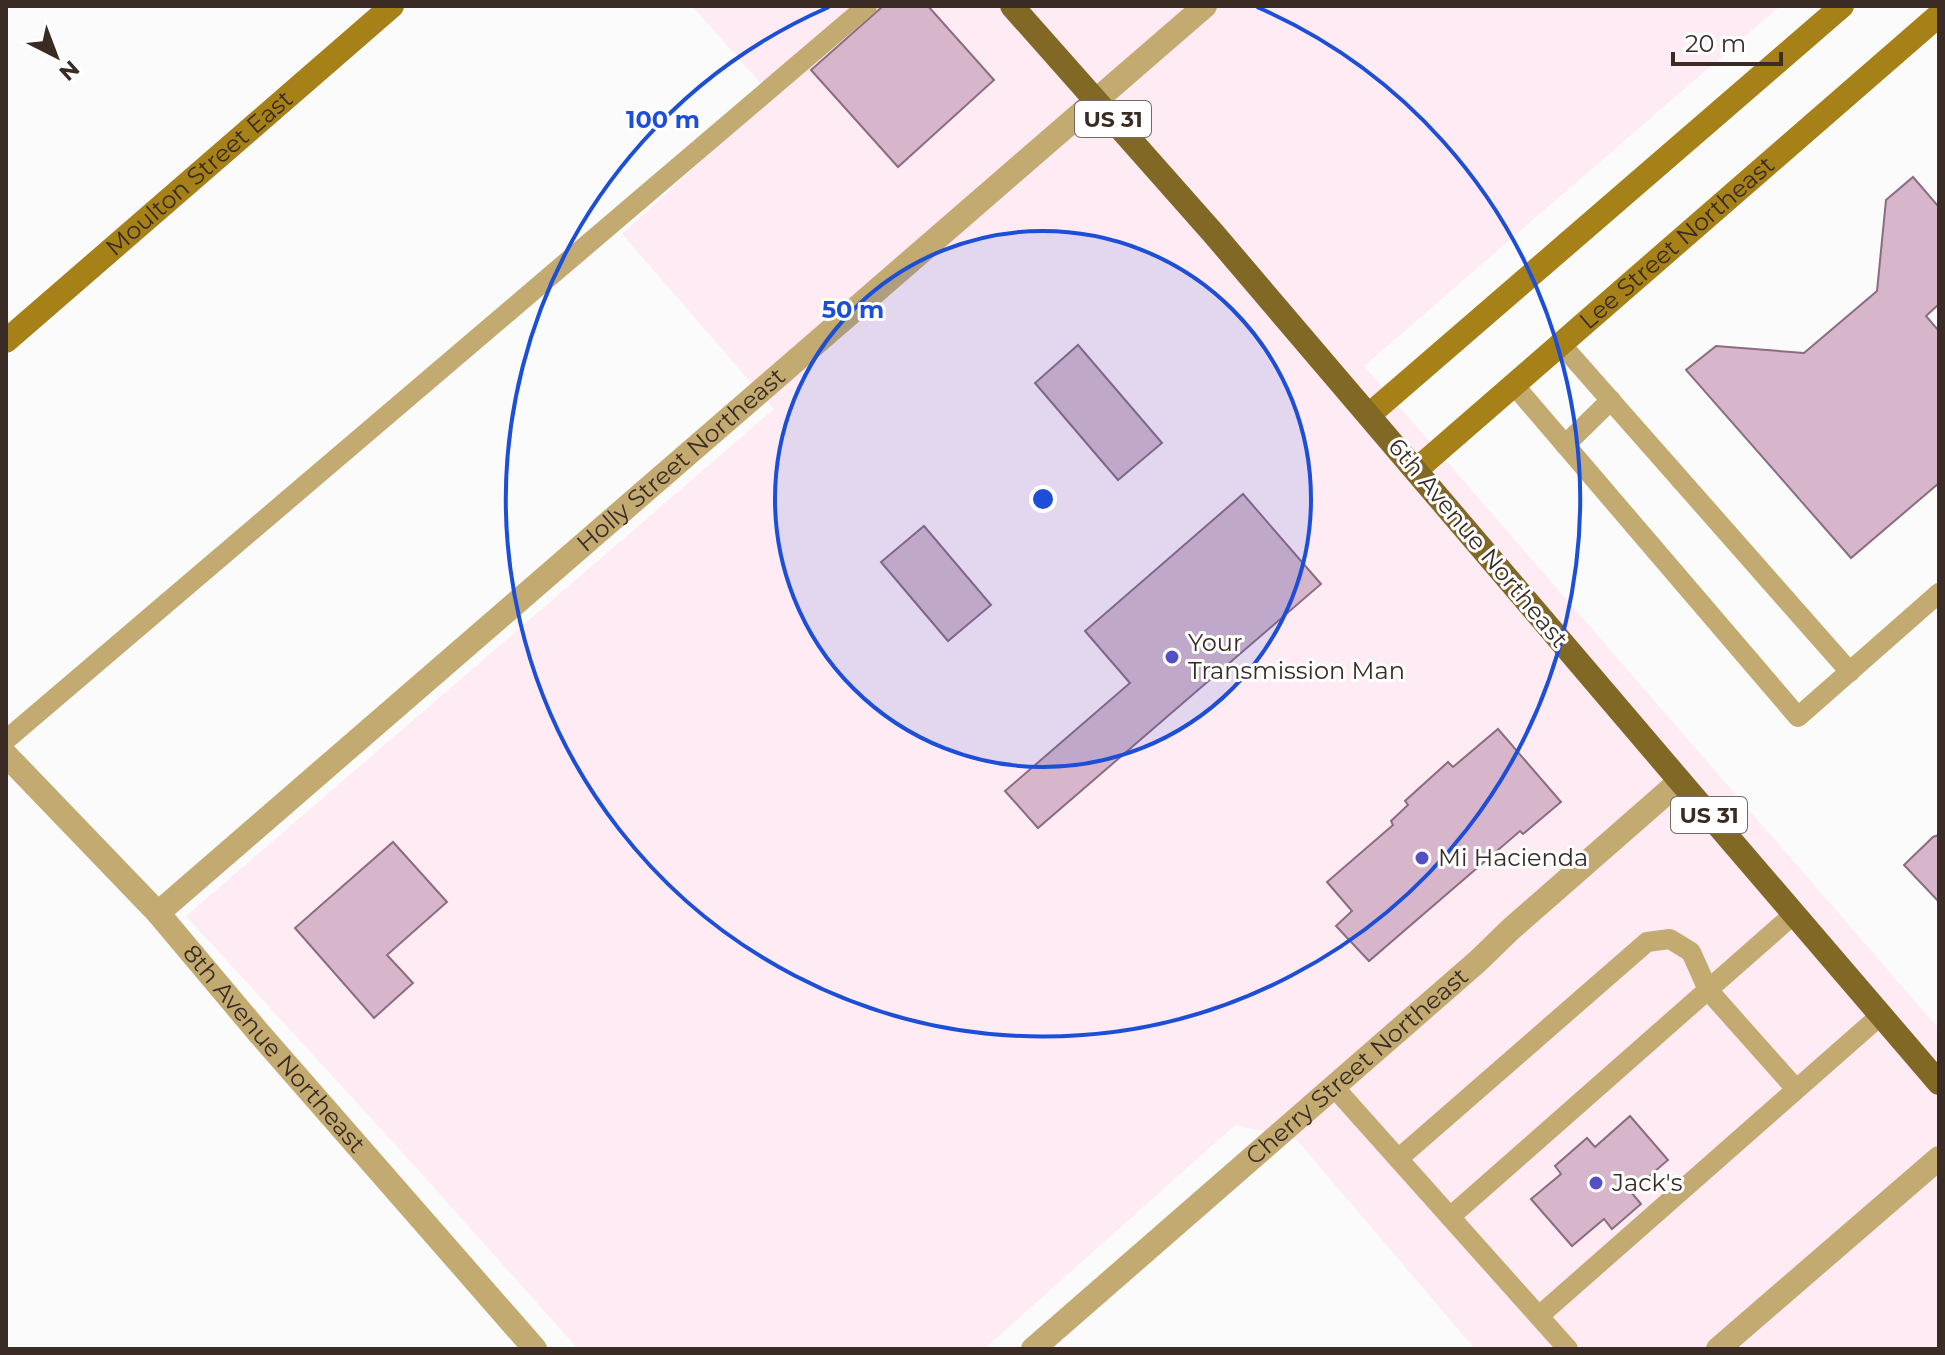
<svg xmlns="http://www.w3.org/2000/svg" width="1945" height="1355" viewBox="0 0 1945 1355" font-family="Montserrat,sans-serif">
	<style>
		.commercial { fill: #feebf4 }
		.building { fill: #d7b5ca; stroke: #8b6c80; stroke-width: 2 }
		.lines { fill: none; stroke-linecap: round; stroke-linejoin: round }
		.lane { stroke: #c2aa71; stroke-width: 20 }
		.street { stroke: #c2aa71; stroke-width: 24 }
		.secondary { stroke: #a58118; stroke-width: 24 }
		.primary { stroke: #826825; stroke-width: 24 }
		.ring { fill: none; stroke: #1d4ed8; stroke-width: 4 }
		.poi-dot { fill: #554fc6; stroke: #fff; stroke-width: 3 }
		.labels { text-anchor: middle; stroke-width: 6; stroke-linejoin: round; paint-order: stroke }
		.shield { fill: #fff; stroke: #756b66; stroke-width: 2 }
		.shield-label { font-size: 22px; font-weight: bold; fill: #3a2b25 }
		.street-label { font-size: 24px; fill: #3a2b25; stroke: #fff }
		.poi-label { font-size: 24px; fill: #3a2b25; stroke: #fff; text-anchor: start }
		.centre { fill: #1d4ed8; stroke: #fff; stroke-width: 4 }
		.ring-label { font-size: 24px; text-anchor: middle; font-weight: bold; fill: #1d4ed8; stroke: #fff; stroke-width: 6; stroke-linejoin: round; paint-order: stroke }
	</style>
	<rect width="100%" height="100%" fill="#fbfbfb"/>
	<path class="commercial" d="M692,6H1780L1364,366L1939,1029V1349H1475L1296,1139L1235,1125L984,1349H578L421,1173L186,916L774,409L622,234L772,96Z"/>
	<g class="building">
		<path d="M883,6H928L994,80L898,167L811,70Z"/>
		<path d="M1913,177L1939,207V304L1926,316L1939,331V483L1851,558L1686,370L1716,346L1804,353L1877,291L1886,200Z"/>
		<path d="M1078,345L1162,443L1118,480L1035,383Z"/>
		<path d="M1243,494L1321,584L1038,828L1005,791L1130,683L1085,631Z"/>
		<path d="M924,526L991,605L948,641L881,562Z"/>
		<path d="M1498,729L1561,802L1523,834L1520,831L1369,961L1336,926L1352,911L1327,882L1393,825L1391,821L1408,805L1405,801L1448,762L1453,767Z"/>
		<path d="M1939,835V902L1904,865L1933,837Z"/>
		<path d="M393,842L447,902L387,955L413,983L374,1018L295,928Z"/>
		<path d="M1630,1116L1668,1160L1631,1192L1641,1204L1612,1229L1604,1219L1572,1246L1531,1199L1561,1174L1555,1166L1587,1138L1595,1147Z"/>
	</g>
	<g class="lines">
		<g class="lane">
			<path d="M1561,344L1850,672"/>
			<path d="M1514,385L1798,717L1939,593"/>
			<path d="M1565,445L1611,400"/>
			<path d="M6,740L867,6"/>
			<path d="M1334,1087L1568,1349"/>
			<path d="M1398,1159L1647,942L1670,939L1691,952L1708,990L1796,1089"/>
			<path d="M1450,1217L1794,914"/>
			<path d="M1539,1316L1881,1015"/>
		</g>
		<g class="street">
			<path id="s1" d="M6,755L158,913L258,1032L535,1349"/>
			<path id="s2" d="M158,913L1205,6"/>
			<path id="s3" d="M1033,1349L1478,961L1511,929L1680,781"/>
			<path d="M1718,1349L1939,1158"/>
		</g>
		<g class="secondary">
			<path id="s4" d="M6,341L392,6"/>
			<path d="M1369,415L1842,6"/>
			<path id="s5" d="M1416,470L1939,15"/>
		</g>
		<path class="primary" d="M1012,6L1213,233L1680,781L1939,1083"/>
	</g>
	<circle cx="1043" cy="499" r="268" fill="#1d4ed8" fill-opacity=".12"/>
	<g class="ring">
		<circle cx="1043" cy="499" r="268"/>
		<path d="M1257 7A537 537 0 1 1 829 7"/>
	</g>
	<g class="poi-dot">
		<circle cx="1172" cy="657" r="8"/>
		<circle cx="1422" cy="858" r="8"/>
		<circle cx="1596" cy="1183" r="8"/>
	</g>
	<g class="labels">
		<g class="shield">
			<rect x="1075" y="101" width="76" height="36" rx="6"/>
			<rect x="1671" y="797" width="76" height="36" rx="6"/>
		</g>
		<g class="shield-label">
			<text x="1113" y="127">US 31</text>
			<text x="1709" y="823">US 31</text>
		</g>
		<g class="street-label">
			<text dy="8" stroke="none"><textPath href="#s4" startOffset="256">Moulton Street East</textPath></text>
			<text dy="8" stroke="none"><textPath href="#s5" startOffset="346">Lee Street Northeast</textPath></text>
			<text dy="8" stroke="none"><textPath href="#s2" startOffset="692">Holly Street Northeast</textPath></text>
			<text transform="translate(1478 543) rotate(50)" y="8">6th Avenue Northeast</text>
			<text dy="8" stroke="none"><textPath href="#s1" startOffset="398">8th Avenue Northeast</textPath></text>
			<text dy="8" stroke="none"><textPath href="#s3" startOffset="430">Cherry Street Northeast</textPath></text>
		</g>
		<g class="poi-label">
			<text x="1188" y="651">Your<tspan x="1188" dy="28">Transmission Man</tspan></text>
			<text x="1438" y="866">Mi Hacienda</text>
			<text x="1612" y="1191">Jack's</text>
		</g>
	</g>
	<circle cx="1043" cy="499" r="12" class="centre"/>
	<g class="ring-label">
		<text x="663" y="128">100 m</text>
		<text x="853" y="318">50 m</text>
	</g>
	<rect width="1945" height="1355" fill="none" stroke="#3a2b25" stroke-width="16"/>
	<g transform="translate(56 56) rotate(138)" stroke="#ffffff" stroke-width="6" paint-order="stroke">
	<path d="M0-6L14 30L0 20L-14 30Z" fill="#3a2b25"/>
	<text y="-12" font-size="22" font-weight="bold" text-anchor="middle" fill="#3a2b25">N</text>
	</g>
	<path d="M1673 52v12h108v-12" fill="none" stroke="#3a2b25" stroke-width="4"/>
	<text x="1685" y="52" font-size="24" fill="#3a2b25" stroke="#ffffff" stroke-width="6" paint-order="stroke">20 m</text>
</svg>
